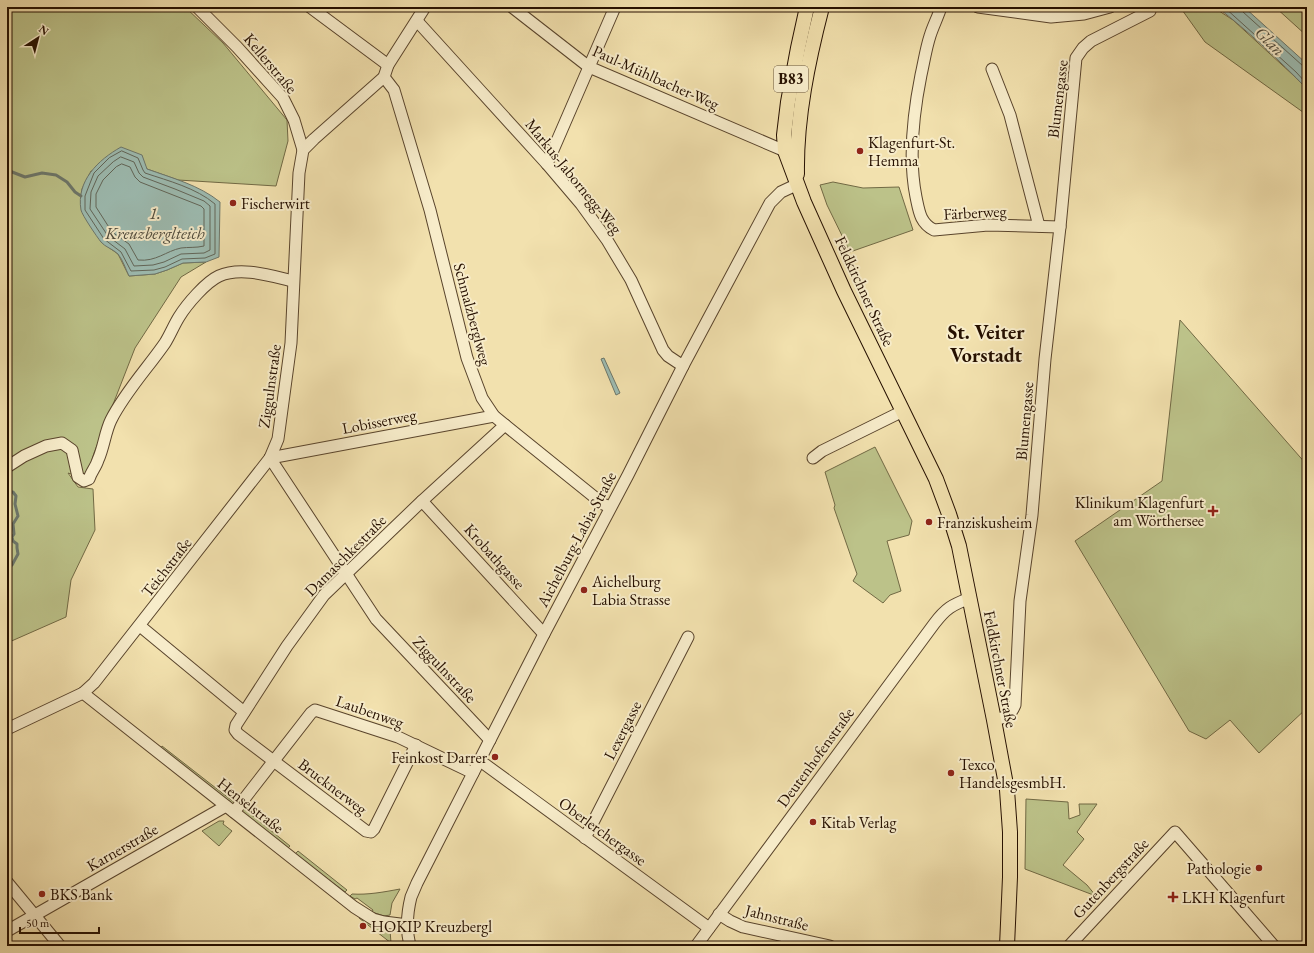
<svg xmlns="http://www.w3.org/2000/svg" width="1314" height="953" viewBox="0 0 1314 953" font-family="'EB Garamond',serif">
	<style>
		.green { fill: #bcc289; stroke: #716944 }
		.water { fill: #9dbcb2; stroke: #6d776b }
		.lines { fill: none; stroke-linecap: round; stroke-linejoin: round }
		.shore { stroke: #626659; stroke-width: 1 }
		.stream { stroke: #6d776b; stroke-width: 3 }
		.minor-casing { stroke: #59442c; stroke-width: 13 }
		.major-casing { stroke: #261000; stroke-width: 16 }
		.minor { stroke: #f7ecca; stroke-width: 11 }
		.major { stroke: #f2e1ae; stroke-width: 14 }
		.poi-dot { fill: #8f2418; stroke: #f7ecca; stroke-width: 1.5 }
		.labels { text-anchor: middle; stroke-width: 4; stroke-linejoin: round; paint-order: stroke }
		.shield { fill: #f7ecca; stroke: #65523d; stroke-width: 1 }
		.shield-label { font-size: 15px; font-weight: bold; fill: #261000 }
		.street-label { font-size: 16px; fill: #261000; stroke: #f7ecca }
		.poi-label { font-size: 16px; fill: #261000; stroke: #f7ecca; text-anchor: start }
		.water-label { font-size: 17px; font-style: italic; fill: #504c3e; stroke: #f7ecca }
		.district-label { font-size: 20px; font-weight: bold; fill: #261000; stroke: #f7ecca }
	</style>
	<rect width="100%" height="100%" fill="#f2e1ae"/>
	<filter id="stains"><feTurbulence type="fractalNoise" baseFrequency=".005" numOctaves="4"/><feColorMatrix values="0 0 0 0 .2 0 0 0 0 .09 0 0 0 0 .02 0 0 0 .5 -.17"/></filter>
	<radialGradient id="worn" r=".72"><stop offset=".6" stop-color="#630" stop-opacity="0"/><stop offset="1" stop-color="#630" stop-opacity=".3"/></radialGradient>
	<g class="green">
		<path d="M7,7H185L223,43L287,120L288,141L276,186L178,180L147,169L91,171L82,189L81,196L101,242L118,254L129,276L155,274L167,270L183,263L206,262L181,277L135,348L94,453L86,479L68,473L78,487L93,489L95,530L71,580L66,617L7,643Z"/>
		<path d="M1180,7H1213L1233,20L1293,75L1307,89V115L1205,42Z"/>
		<path d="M1275,7H1307V36Z"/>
		<path d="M833,182L863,188L899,187L913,230L850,252L827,205L820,185Z"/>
		<path d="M1180,320L1307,465V708L1259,753L1230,720L1206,739L1189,731L1075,541L1162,481Z"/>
		<path d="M875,447L912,521L909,535L887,541L901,591L890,595L883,603L853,581L857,574L834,508L835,505L825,472Z"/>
		<path d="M162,746L235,803L233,805L161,748Z"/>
		<path d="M1026,799L1068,802L1069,819L1080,815L1079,804H1097L1077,832L1084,839L1063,865L1087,885L1096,896L1025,869Z"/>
		<path d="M243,808L290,846L288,848L241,811Z"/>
		<path d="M219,821H224L223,824L232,831L219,846L202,831Z"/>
		<path d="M298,851L347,890L345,892L295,854Z"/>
		<path d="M400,889L392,903L390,915L384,916L372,912L373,910L357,898L355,899L350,896L352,894C368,895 384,892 400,889Z"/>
		<path d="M360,916L375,927L390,930L391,943L359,918Z"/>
	</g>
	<g class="water">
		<path d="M1217,7H1244L1307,64V89C1279,60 1249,32 1217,7Z"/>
		<path d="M121,147L142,155L147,169C172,178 199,185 220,202L219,257L206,262L183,263L167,270L155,274L129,276C126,270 123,260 118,254C113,249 105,247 101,242C97,237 82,215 81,210C76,181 98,160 121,147Z"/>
		<path d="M604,358L620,393L616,395L601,359Z"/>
	</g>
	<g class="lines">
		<g class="shore">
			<path d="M1224,7L1296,72L1307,84"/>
			<path d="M1241,7L1243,12L1303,66L1307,67"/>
			<path d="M122,151L138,158L143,170L145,173C169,181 196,188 215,204V254L205,258L182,259L165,267L154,270L131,271L121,252L104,239L85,210V196L94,173L109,158Z"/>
			<path d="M121,157L134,162L139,173L143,177L175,189L204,201L210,206V250L204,253L181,254L164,262L153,265L134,266L125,249L108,236L90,209L91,192L98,176L113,162Z"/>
			<path d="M122,164L130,167L135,177L140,182L201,206L204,209V246C196,248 188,247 181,248C166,251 156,262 138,260L129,244L112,232L96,207V194L103,180L116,167Z"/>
		</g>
		<g class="stream">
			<path d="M7,170L25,177L42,173L56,175L67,182L75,192L81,196"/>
			<path d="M7,492H13L16,496L15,504L18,516L13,524L14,534L12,537L13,541L17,544V548L18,554L12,565"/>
		</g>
		<defs>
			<g id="minor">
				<path d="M197,7L237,47L283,98L294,120L303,150"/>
				<path d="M310,7L388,65"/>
				<path d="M512,7L589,67L785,151L791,155"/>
				<path d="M941,7C938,17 933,26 930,36C926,48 924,62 921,75C913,115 908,157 916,197C919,211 920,223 934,230L988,225L1060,227"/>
				<path d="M978,7L1051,17L1084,14L1110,7"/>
				<path d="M417,21L547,164L581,204L607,240L631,280L663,350L668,356L683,366"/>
				<path d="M992,69L1010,115L1039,226"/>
				<path d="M384,77L394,90L430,210L467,358L482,398L494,416L505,425L603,504L610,507"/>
				<path d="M547,164L615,7"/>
				<path d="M270,458L376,619L490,740"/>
				<path d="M270,458L494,416"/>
				<path d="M813,458L822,451L903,411"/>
				<path d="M7,467L24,456L46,446L62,443L72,450L78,477L84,481L89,479C91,472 96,467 98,460C104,447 105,432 111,420C125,392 147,369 165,343C170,335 174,325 179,317C187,304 206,282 219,276C241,266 271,276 293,281"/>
				<path d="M422,501L544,634"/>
				<path d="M140,626L244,712"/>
				<path d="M83,693L354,907L373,919L384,922L408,925"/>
				<path d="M994,720C1006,717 1010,717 1015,705L1020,601L1032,515L1045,359L1060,227L1076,58L1083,48L1091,41L1150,11"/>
				<path d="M7,729L83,693L94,683L270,458L278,439L291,343L299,173L303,150L314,139L384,77L388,65L425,7"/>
				<path d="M416,745L374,829L371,832L366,831L238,734L235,730L236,725L287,646L324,595L422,501L505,425"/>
				<path d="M479,760L709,928"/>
				<path d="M234,812L311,713L315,710L398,737L473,773"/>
				<path d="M585,838L688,637"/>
				<path d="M7,882L60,946"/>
				<path d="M719,914L730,921L743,927L830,946"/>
				<path d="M7,931L226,806"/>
				<path d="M410,946C406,930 407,913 411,897L417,883L544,634L628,475L683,366L770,203L781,192L798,184"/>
				<path d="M696,946L934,624C946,608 952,605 970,598"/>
				<path d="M1069,946L1175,832L1274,946"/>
			</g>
			<g id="major">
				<path d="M807,7L798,48L788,102L784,135L785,151L804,202L844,291L936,479L949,514L959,546L994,720L1007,790L1010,832V877L1007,946"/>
				<path d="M797,174C796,118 808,61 822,7"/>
			</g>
		</defs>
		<use href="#minor" class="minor-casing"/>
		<use href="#major" class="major-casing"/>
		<use href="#minor" class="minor"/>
		<use href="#major" class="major"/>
	</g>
	<g class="poi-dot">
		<circle cx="860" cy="151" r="4"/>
		<circle cx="233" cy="203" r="4"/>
		<path d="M1211 505h4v4h4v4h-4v4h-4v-4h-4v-4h4z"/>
		<circle cx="929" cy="522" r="4"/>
		<circle cx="584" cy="590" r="4"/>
		<circle cx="495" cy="757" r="4"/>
		<circle cx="951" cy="773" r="4"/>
		<circle cx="813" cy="822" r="4"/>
		<circle cx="1259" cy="868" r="4"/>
		<circle cx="42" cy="894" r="4"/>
		<path d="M1171 891h4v4h4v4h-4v4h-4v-4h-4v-4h4z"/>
		<circle cx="363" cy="926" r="4"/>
	</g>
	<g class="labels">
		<rect class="shield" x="774" y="66" width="34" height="26" rx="3"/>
		<g class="shield-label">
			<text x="791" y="84">B83</text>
		</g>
		<g class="street-label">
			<text transform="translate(271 63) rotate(50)" y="6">Kellerstraße</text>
			<text transform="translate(656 77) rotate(24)" y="6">Paul-Mühlbacher-Weg</text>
			<text transform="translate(1057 99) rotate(-83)" y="6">Blumengasse</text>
			<text transform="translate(574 176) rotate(51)" y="6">Markus-Jabornegg-Weg</text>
			<text transform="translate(975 212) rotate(-3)" y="6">Färberweg</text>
			<text transform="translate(865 291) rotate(65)" y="6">Feldkirchner Straße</text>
			<text transform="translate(473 314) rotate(75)" y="6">Schmalzberglweg</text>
			<text transform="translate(269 386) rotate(-82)" y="6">Ziggulnstraße</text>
			<text transform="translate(379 421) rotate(-11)" y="6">Lobisserweg</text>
			<text transform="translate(1024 421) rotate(-85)" y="6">Blumengasse</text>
			<text transform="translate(576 539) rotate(-62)" y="6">Aichelburg-Labia-Straße</text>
			<text transform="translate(345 555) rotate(-45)" y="6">Damaschkestraße</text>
			<text transform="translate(495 556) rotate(48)" y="6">Krobathgasse</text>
			<text transform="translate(166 567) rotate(-52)" y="6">Teichstraße</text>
			<text transform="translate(445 669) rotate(47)" y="6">Ziggulnstraße</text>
			<text transform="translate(1001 669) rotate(79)" y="6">Feldkirchner Straße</text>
			<text transform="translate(370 711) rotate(19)" y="6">Laubenweg</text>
			<text transform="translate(622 730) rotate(-63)" y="6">Lexergasse</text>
			<text transform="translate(815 757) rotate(-54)" y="6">Deutenhofenstraße</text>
			<text transform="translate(333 786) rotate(37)" y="6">Brucknerweg</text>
			<text transform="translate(251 805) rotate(38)" y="6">Henselstraße</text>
			<text transform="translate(603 831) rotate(36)" y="6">Oberlerchergasse</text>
			<text transform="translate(122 847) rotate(-30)" y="6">Karnerstraße</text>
			<text transform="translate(1110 878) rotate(-47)" y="6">Gutenbergstraße</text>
			<text transform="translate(777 917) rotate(14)" y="6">Jahnstraße</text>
		</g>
		<g class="poi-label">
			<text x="868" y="148">Klagenfurt-St.<tspan x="868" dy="18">Hemma</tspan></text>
			<text x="241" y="209">Fischerwirt</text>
			<text x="1204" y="508" text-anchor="end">Klinikum Klagenfurt<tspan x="1204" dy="18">am Wörthersee</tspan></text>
			<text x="937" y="528">Franziskusheim</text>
			<text x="592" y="587">Aichelburg<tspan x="592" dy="18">Labia Strasse</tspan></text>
			<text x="487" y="763" text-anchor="end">Feinkost Darrer</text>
			<text x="959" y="770">Texco<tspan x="959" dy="18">HandelsgesmbH.</tspan></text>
			<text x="821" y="828">Kitab Verlag</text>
			<text x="1251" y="874" text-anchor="end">Pathologie</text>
			<text x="50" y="900">BKS Bank</text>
			<text x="1182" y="903">LKH Klagenfurt</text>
			<text x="371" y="932">HOKIP Kreuzbergl</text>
		</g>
		<g class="water-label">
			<text transform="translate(1270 41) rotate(44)" y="6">Glan</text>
			<text x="155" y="219">1.<tspan x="155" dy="20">Kreuzberglteich</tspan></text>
		</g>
		<g class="district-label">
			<text x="986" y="339">St. Veiter<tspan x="986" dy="23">Vorstadt</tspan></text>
		</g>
	</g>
	<rect width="1314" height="953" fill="none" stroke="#f2e1ae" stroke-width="24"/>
	<rect x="8" y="8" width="1298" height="937" fill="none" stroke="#261000" stroke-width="2"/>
	<rect x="12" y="12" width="1290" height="929" fill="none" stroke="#261000"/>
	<g transform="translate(38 38) rotate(36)" stroke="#f7ecca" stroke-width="3" paint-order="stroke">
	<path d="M0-3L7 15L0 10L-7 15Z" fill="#261000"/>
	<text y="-6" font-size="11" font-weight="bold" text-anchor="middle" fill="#261000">N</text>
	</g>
	<path d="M20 927v6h79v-6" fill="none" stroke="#261000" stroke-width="2"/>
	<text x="26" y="927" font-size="12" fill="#261000" stroke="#f7ecca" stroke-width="3" paint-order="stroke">50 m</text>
	<rect width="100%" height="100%" filter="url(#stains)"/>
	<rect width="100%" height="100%" fill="url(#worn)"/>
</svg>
